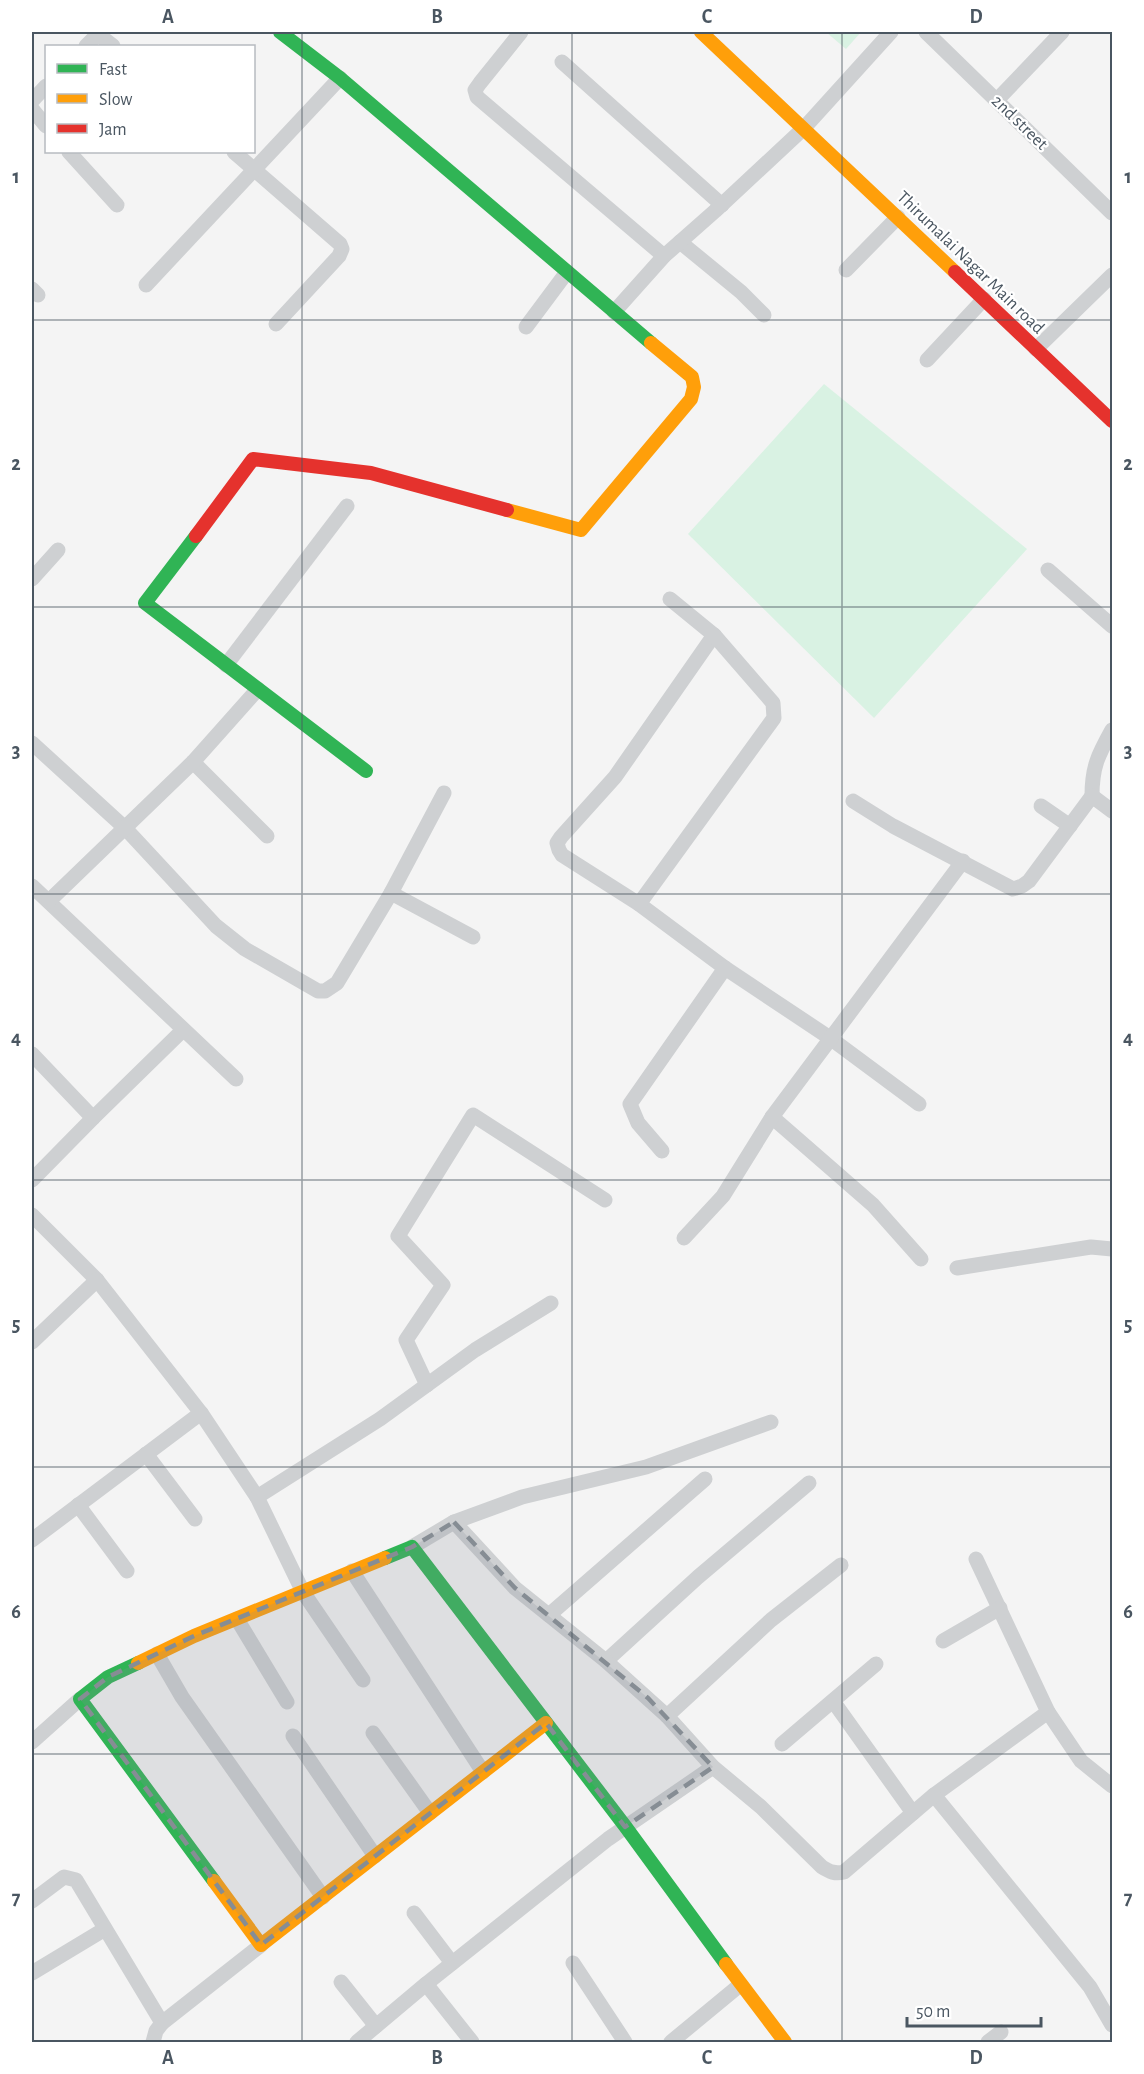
<svg xmlns="http://www.w3.org/2000/svg" width="1144" height="2074" viewBox="0 0 1144 2074" font-family="'Alegreya Sans',sans-serif">
	<style>
		.green { fill: #d9f2e3 }
		.lines { fill: none; stroke-linecap: round; stroke-linejoin: round }
		.street { stroke: #ced0d2; stroke-width: 15 }
		.fast { stroke: #30b455; stroke-width: 14 }
		.slow { stroke: #ff9f0a; stroke-width: 14 }
		.jam { stroke: #e5322d; stroke-width: 14 }
		.marked { fill: #868d94; fill-opacity: 0.2; stroke: #868d94; stroke-width: 4.5; stroke-dasharray: 12 8; stroke-linejoin: round }
		.grid { fill: none; stroke: #4a5661; stroke-width: 1.5; stroke-opacity: 0.55 }
		.labels { text-anchor: middle; stroke-width: 4.5; stroke-linejoin: round; paint-order: stroke }
		.street-label { font-size: 18px; fill: #4a5661; stroke: #fff }
		.neatline { fill: none; stroke: #4a5661; stroke-width: 2 }
		.grid-label { font-size: 20px; text-anchor: middle; font-weight: bold; fill: #4a5661 }
	</style>
	<rect width="100%" height="100%" fill="#f4f4f4"/>
	<g class="green">
		<path d="M826,32H861L846,49Z"/>
		<path d="M824,384L1027,549L874,718L688,534Z"/>
	</g>
	<g class="lines">
		<g class="street">
			<path d="M95,32L113,46"/>
			<path d="M521,32L480,83L475,90L477,97L664,256"/>
			<path d="M926,32L1112,213"/>
			<path d="M86,46L98,34"/>
			<path d="M562,62L722,205"/>
			<path d="M997,100L1062,32"/>
			<path d="M32,101L46,86"/>
			<path d="M32,109L46,126"/>
			<path d="M69,152L117,205"/>
			<path d="M234,152L340,244L342,249L339,256L276,324"/>
			<path d="M680,242L741,292L764,315"/>
			<path d="M846,270L898,217"/>
			<path d="M146,285L340,78"/>
			<path d="M32,289L38,295"/>
			<path d="M614,312L664,256L715,211L804,128L891,32"/>
			<path d="M526,327L567,272"/>
			<path d="M1036,349L1112,275"/>
			<path d="M927,360L984,299"/>
			<path d="M1048,570L1112,626"/>
			<path d="M32,579L58,550"/>
			<path d="M714,635L615,777L561,837L557,843L559,850L562,855L639,904L725,968L830,1038L919,1104"/>
			<path d="M226,665L347,506"/>
			<path d="M32,743L125,828L216,926L245,949L318,991H325L337,983L391,893L444,793"/>
			<path d="M193,762L267,836"/>
			<path d="M1092,796C1092,767 1098,755 1112,730"/>
			<path d="M853,801L893,826L1013,889L1022,886L1029,881L1092,796L1112,811"/>
			<path d="M1041,806L1070,826"/>
			<path d="M32,886L236,1079"/>
			<path d="M391,893L473,937"/>
			<path d="M49,901L193,762L258,689"/>
			<path d="M639,904L774,718L773,703L714,635L670,599"/>
			<path d="M32,1054L93,1118L32,1180"/>
			<path d="M772,1117L873,1205L921,1259"/>
			<path d="M93,1118L183,1030"/>
			<path d="M662,1151L638,1123L630,1104L725,968"/>
			<path d="M32,1215L97,1280L201,1413L257,1497L380,1419L475,1350L551,1303"/>
			<path d="M684,1238L723,1196L772,1117L963,861"/>
			<path d="M957,1268L1091,1247L1112,1249"/>
			<path d="M32,1342L97,1280"/>
			<path d="M427,1385L406,1340L443,1285L398,1236L473,1115L605,1200"/>
			<path d="M146,1454L195,1519"/>
			<path d="M257,1497L303,1592L363,1680"/>
			<path d="M78,1505L127,1571"/>
			<path d="M454,1522L515,1588L606,1661L698,1577L809,1483"/>
			<path d="M32,1540L201,1413"/>
			<path d="M412,1547L454,1522L522,1497L646,1467L771,1422"/>
			<path d="M976,1559L1048,1712L934,1795L1090,1987L1112,2025"/>
			<path d="M352,1571L483,1772"/>
			<path d="M549,1615L705,1479"/>
			<path d="M237,1619L287,1702"/>
			<path d="M943,1641L1000,1608"/>
			<path d="M157,1654L182,1697L323,1897"/>
			<path d="M606,1661L667,1716L771,1620L841,1565"/>
			<path d="M833,1701L913,1813"/>
			<path d="M1048,1712L1081,1761L1112,1786"/>
			<path d="M667,1716L713,1767L761,1807L822,1867C830,1872 835,1874 844,1872L934,1795"/>
			<path d="M373,1733L430,1813"/>
			<path d="M293,1736L375,1856"/>
			<path d="M32,1742L80,1699"/>
			<path d="M782,1744L876,1664"/>
			<path d="M32,1901L64,1877L76,1880L162,2023L261,1945"/>
			<path d="M414,1913L452,1963"/>
			<path d="M573,1963L625,2042"/>
			<path d="M32,1973L105,1929"/>
			<path d="M341,1982L376,2026"/>
			<path d="M426,1984L608,1839L713,1767"/>
			<path d="M153,2042L156,2031L162,2023"/>
			<path d="M357,2042L426,1984L472,2042"/>
			<path d="M671,2042L740,1985"/>
			<path d="M988,2042L1001,2032"/>
		</g>
		<g class="fast">
			<path d="M280,32L340,78L651,343"/>
			<path d="M196,536L145,603L366,771"/>
			<path d="M385,1558L412,1547L625,1826L726,1964"/>
			<path d="M138,1663L108,1677L80,1699L214,1881"/>
		</g>
		<g class="slow">
			<path d="M701,32L955,272"/>
			<path d="M507,510L581,530L691,399L694,387L692,377L651,343"/>
			<path d="M138,1663L194,1636L385,1558"/>
			<path d="M214,1881L261,1945L546,1723"/>
			<path d="M726,1964L785,2042"/>
		</g>
		<g class="jam">
			<path d="M955,272L1112,421"/>
			<path d="M196,536L253,459L371,473L507,510"/>
		</g>
	</g>
	<path class="marked" d="M454,1522L515,1588L648,1698L713,1767L625,1827L546,1723L261,1945L80,1699L108,1677L194,1636L412,1547Z"/>
	<path class="grid" d="M302,32V2042M572,32V2042M842,32V2042M32,320H1112M32,607H1112M32,894H1112M32,1180H1112M32,1467H1112M32,1754H1112"/>
	<g class="labels">
		<g class="street-label">
			<text transform="translate(1020 122) rotate(44)" y="6">2nd street</text>
			<text transform="translate(971 262) rotate(44)" y="6">Thirumalai Nagar Main road</text>
		</g>
	</g>
	<rect width="1144" height="2074" fill="none" stroke="#ffffff" stroke-width="66"/>
	<rect x="45" y="45" width="210" height="108" fill="#ffffff" stroke="#b7bbc0" stroke-width="1.5"/>
	<rect x="57" y="64" width="30" height="9" fill="#30b455" stroke="#b7bbc0" stroke-width="1.5"/>
	<text x="99" y="75" font-size="18" fill="#4a5661">Fast</text>
	<rect x="57" y="94" width="30" height="9" fill="#ff9f0a" stroke="#b7bbc0" stroke-width="1.5"/>
	<text x="99" y="105" font-size="18" fill="#4a5661">Slow</text>
	<rect x="57" y="124" width="30" height="9" fill="#e5322d" stroke="#b7bbc0" stroke-width="1.5"/>
	<text x="99" y="135" font-size="18" fill="#4a5661">Jam</text>
	<path d="M907 2017v9h134v-9" fill="none" stroke="#4a5661" stroke-width="3"/>
	<text x="916" y="2017" font-size="18" fill="#4a5661" stroke="#ffffff" stroke-width="4.5" paint-order="stroke">50 m</text>
	<rect x="33" y="33" width="1078" height="2008" class="neatline"/>
	<g class="grid-label">
		<text x="168" y="23">A</text>
		<text x="437" y="23">B</text>
		<text x="707" y="23">C</text>
		<text x="976" y="23">D</text>
		<text x="16" y="183">1</text>
		<text x="1128" y="183">1</text>
		<text x="16" y="470">2</text>
		<text x="1128" y="470">2</text>
		<text x="16" y="757">3</text>
		<text x="1128" y="757">3</text>
		<text x="16" y="1044">4</text>
		<text x="1128" y="1044">4</text>
		<text x="16" y="1331">5</text>
		<text x="1128" y="1331">5</text>
		<text x="16" y="1618">6</text>
		<text x="1128" y="1618">6</text>
		<text x="16" y="1904">7</text>
		<text x="1128" y="1904">7</text>
		<text x="168" y="2064">A</text>
		<text x="437" y="2064">B</text>
		<text x="707" y="2064">C</text>
		<text x="976" y="2064">D</text>
	</g>
</svg>
